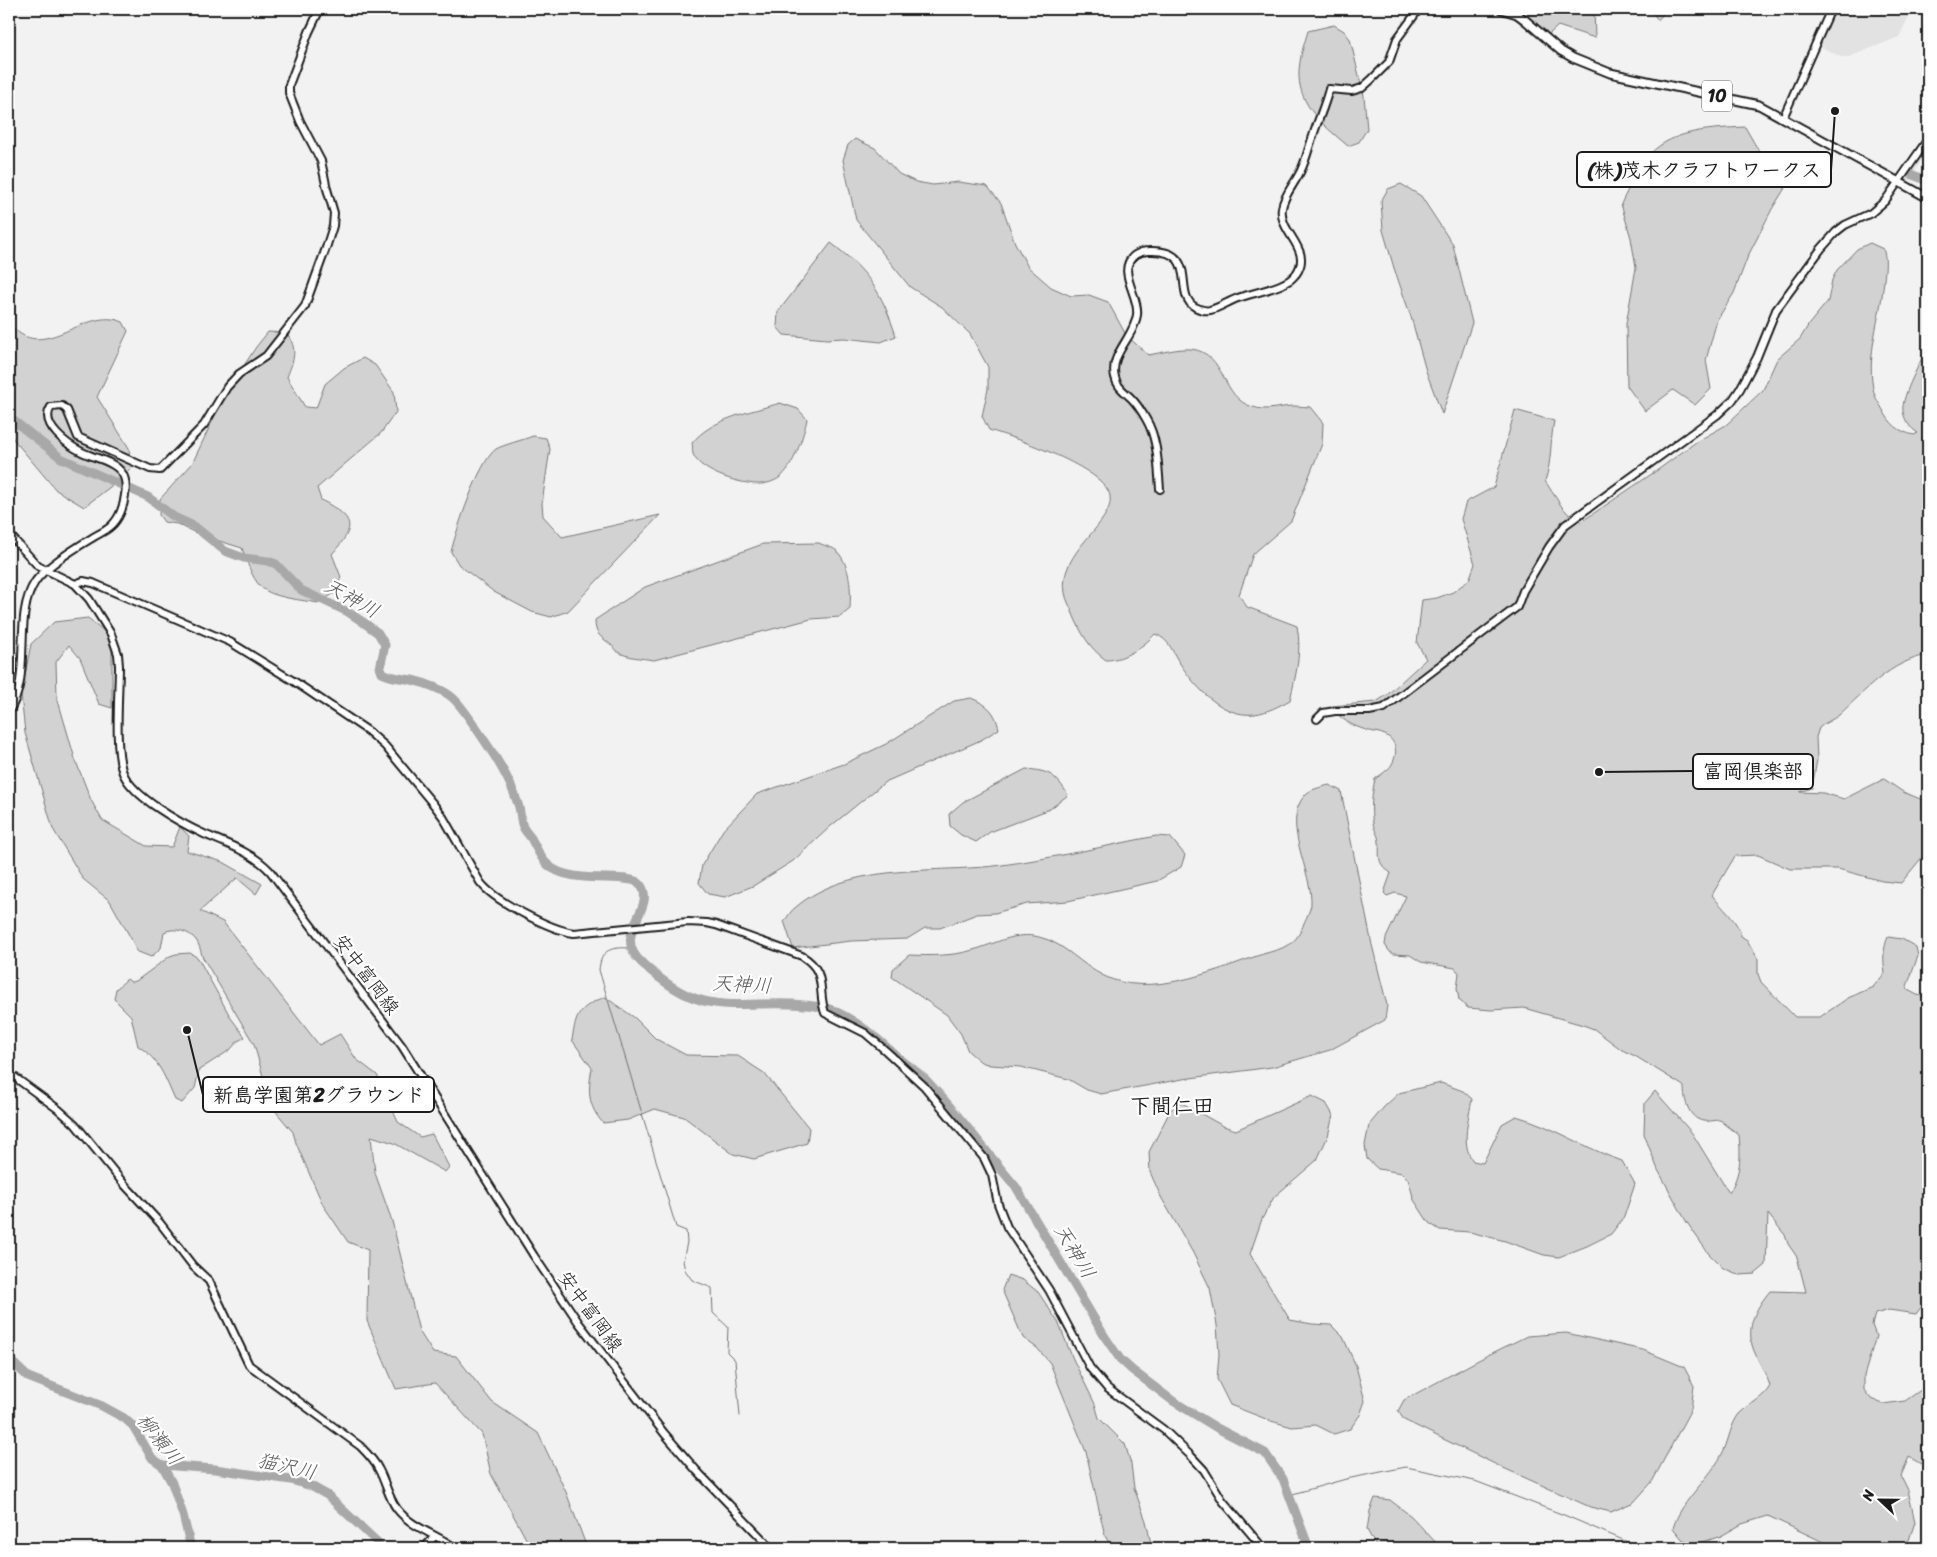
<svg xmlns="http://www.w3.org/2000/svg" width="1937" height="1557" viewBox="0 0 1937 1557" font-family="Sriracha,'Klee One',sans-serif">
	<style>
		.built { fill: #e2e2e2 }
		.green { fill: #d2d2d2; stroke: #777 }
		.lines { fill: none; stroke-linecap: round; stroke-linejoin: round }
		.stream { stroke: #707070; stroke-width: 1 }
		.river { stroke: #a8a8a8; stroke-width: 9 }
		.secondary-casing { stroke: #1c1c1c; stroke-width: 10 }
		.primary-casing { stroke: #1c1c1c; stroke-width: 11 }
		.secondary { stroke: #fff; stroke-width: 6 }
		.primary { stroke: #fff; stroke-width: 7 }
		.rail { stroke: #1c1c1c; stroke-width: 1; stroke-dasharray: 8 4; stroke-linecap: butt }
		.labels { text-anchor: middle; stroke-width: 4.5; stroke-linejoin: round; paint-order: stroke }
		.shield { fill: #fff; stroke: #606060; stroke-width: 1 }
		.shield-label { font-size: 18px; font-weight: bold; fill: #1c1c1c }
		.street-label { font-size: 19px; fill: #1c1c1c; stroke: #fff }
		.water-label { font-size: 20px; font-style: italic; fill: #5b5b5b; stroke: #fff }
		.quarter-label { font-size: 21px; font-weight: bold; fill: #1c1c1c; stroke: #fff }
		.leader { fill: none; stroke: #1c1c1c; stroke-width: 2 }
		.callout-dot { fill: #1c1c1c; stroke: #fff; stroke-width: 2 }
		.callout { fill: #fff; stroke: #1c1c1c; stroke-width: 2 }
		.callout-label { font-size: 20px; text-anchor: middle; font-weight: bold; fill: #1c1c1c }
	</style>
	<rect width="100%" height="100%" fill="#f2f2f2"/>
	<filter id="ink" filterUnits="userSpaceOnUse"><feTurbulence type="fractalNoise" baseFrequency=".02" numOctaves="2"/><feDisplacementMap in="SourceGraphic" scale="10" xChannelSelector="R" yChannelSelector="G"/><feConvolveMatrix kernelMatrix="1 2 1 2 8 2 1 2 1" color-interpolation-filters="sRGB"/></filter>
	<g filter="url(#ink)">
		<g class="built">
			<path d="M1835,9H1928V19L1911,12L1899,37L1849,57H1841L1819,46Z"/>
			<path d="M1928,129V149L1908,183L1900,174Z"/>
		</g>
		<g class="green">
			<path d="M1516,9H1594L1595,38L1558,26L1548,35Z"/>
			<path d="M1650,9H1667L1658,20Z"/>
			<path d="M1334,25L1344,31L1350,39L1364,96L1367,129L1359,142L1348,146C1321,123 1293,102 1300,62C1301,52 1305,42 1308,31Z"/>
			<path d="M1745,127L1764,160L1798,167L1772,209L1748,256L1734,293L1717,320L1706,360L1711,389L1695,405L1673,390L1645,411L1627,386L1626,324L1636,268L1631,238L1621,204C1629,188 1637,168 1650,154C1674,129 1713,129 1745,127Z"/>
			<path d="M855,139L875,148L899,174L916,182L933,185L958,182L987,186L1001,203L1015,243L1028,267L1051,287L1071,296L1089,295L1108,302L1126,335L1148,355C1161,353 1177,348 1191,349C1227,353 1220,398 1253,407C1267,412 1280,406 1295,406C1300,406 1305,407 1310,407L1323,423L1322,444L1291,521L1253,554L1239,595L1247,607L1297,626C1302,651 1296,675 1290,700C1279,706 1268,712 1255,714C1223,718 1197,689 1181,665C1172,653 1171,640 1155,634C1143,647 1124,660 1106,660C1089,648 1081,633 1073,614C1071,608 1066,600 1065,593C1057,551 1115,524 1110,496C1105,468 1015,438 989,430L982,416L988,389V367L970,334L942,307L910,287L856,220L843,160L848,145Z"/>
			<path d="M1401,184L1421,196L1453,245L1472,323L1442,414L1426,371L1411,317L1394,268L1383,230L1381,201L1388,189Z"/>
			<path d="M831,243C868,271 882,292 896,336L881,342L844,338L827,339L784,335L777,327L778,312Z"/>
			<path d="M1870,243L1883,249C1887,258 1885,270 1884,280C1881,317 1865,356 1874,393C1876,399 1880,405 1883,410C1890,424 1899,432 1914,435L1918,433C1910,428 1904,420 1903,411C1901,396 1922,360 1928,345V655C1891,661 1865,691 1839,715C1833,720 1825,722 1819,728L1816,737L1817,760L1812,788L1800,792L1823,793L1844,799L1884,779L1903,792L1928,802V850L1901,883L1882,881L1838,869H1790L1758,855L1735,856L1712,895C1720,906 1740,923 1741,936L1747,940L1758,959V974L1761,982L1795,1017H1820L1848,998L1873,987L1885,973C1883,961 1883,948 1888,937L1902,939L1916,947L1918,956L1906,989L1917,995L1928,997V1298L1916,1314L1889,1310L1875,1314L1872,1325L1876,1336L1864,1376V1390L1871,1399L1883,1404L1905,1401L1928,1385V1460L1921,1464L1909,1457L1901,1476L1908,1490L1915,1522L1909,1540L1897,1548H1836L1768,1516L1742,1524L1721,1536L1697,1544L1683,1540L1673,1528C1682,1498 1711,1479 1724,1450C1729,1439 1731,1424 1739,1414C1749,1404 1764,1398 1770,1386C1766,1372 1756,1359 1752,1345C1747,1323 1757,1307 1770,1291L1806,1292L1797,1257L1788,1244L1785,1235L1768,1214L1766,1265L1755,1274L1740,1275L1723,1268L1708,1253L1686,1221L1658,1170L1644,1134L1645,1103L1655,1091L1692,1133L1729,1193C1741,1173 1741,1157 1739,1135L1720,1120C1715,1120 1708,1122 1703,1121C1688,1118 1684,1099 1684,1087L1682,1085L1635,1056L1622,1050L1594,1029L1583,1025L1524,1008L1491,1010L1468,1008L1459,1000L1457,988L1459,973L1455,968L1421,962L1410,955L1394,954L1390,952L1385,945L1386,938L1406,896L1395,893L1387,896L1384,893L1391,873C1376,863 1380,857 1379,842C1379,836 1374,830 1373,823C1370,810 1372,793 1375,779C1380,775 1389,770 1392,764C1398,753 1397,741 1385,735C1379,732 1372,732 1366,730C1353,726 1338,719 1332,706L1376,702L1387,695L1426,659L1417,643L1422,600L1437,598L1453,592L1469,580L1475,564L1461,519L1466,502L1494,487L1515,410L1554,421C1550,441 1552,461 1545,481L1562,507L1578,524L1659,469L1696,442L1726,425L1763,390L1777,359L1800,339L1809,324L1828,301L1832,280L1837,270L1857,249Z"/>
			<path d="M9,255C17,278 15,302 12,326C40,360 78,315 112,319C116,319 120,321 123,322L128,331L97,397L129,448L131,468L123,477L84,507L56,490L9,434Z"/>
			<path d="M268,332L287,333C298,350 294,359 287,377L305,407L316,408L325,384L344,368L363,358L375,365L394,392L396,412L381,433L317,488L321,500C355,518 357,526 332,554L341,577L335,593L318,603C303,600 272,598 261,587C251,577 247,561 242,548L200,535L177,524L164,522L159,515L160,499L192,464L219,407L236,378L256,347Z"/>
			<path d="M780,403L798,409L807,419C804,435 793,469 779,478C775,481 766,484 761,484C743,485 700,473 693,454C692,451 693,446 692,443C712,418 751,412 780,403Z"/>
			<path d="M533,436L546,438L550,449L542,503L543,516L562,537L660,515L568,611L551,617L532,612L494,592L459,565L451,552C456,531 479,461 496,449C503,445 523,440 533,436Z"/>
			<path d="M819,543C824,546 833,547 837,551C851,567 851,590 850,609L840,617L811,619L654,660C642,658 627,658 616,651C614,649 613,646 611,645C601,636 595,636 595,620L645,587L763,544Z"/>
			<path d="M88,618L109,635L112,648V708L99,704L80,658L69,645L56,662L57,697L75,759L91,800L102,820L146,846L172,847L180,827L189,836L187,851L223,862L262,884L256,894L237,878L200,911L223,922L319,1045L340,1034L356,1059L377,1075L398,1122L420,1137L432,1134L449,1167L445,1172L394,1143L371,1136L375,1173L392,1221L419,1331L433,1353L456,1356L492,1402L538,1433L566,1492L587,1548H531L491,1474L482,1434L435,1383L396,1389L367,1321L368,1250L348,1242L323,1205L296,1143L293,1132L277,1113L266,1087L254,1044L202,956C201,951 199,944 196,940C189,931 174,927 164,932L161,948L151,957L136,951L133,942L110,901L83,879L53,829L25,733L21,695L31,644L54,622Z"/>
			<path d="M971,698C988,705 995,711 999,729L981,740L885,782L831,826L793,861L753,886L725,897L708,894L699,883L702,865L723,830L757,794L844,764L886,744L954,701Z"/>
			<path d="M1026,769C1050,771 1056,775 1068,795L1050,809L990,832L976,842L961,835L950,826L949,814L963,802Z"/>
			<path d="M1329,785L1341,791L1372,945L1387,1005L1385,1020L1330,1050L1272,1067L1183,1079L1101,1094L1087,1090L1068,1079L1021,1067L990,1065L981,1062L968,1051L961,1034L947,1015L892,977L893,969L909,955C930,956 954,956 973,950C995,944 1016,931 1039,937C1065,943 1081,965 1104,976C1149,998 1211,972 1254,957C1264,953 1277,951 1287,946C1296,941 1301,932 1304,923C1307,917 1310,910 1311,905C1313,871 1280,823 1305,795C1310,789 1322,787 1329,785Z"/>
			<path d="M1156,836L1170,837L1185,855L1181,867L1157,881L1068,901L1027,904L995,913L977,914L940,928H925L907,939L851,941L793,948L784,921C788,917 791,910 796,907C850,861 938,874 1002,865C1054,858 1105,846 1156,836Z"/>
			<path d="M190,953L198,958L231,1018L245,1037L238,1041L230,1050L199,1070L195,1088L182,1103L175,1100C165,1078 160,1060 138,1046L131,1016L114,999L116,989L127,979L131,982L136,981L170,956L176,954Z"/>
			<path d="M605,997L635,1018L656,1039L686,1055L738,1056L764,1073L809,1128L807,1143L754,1159L733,1154L684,1117L655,1109L628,1120L603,1123C587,1105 588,1090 592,1068L572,1040C576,1013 580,1007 605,997Z"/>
			<path d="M1441,1083L1463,1091L1472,1099C1469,1118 1460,1144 1473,1161L1483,1163L1502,1124L1516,1116C1553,1126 1586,1149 1622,1161L1635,1184L1624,1217L1611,1234L1587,1246L1559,1257L1544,1255L1505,1241L1470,1232L1440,1230L1429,1223L1414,1200L1408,1179L1402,1173L1378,1169L1367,1159L1365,1145L1369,1125L1384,1107L1399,1093Z"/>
			<path d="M1312,1096L1326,1103L1333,1115L1328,1136L1317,1160L1274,1197L1262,1219L1250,1254L1290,1320L1312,1324L1331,1325L1343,1337L1356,1366L1365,1401L1360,1415L1350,1429L1334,1434L1316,1425L1292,1427L1271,1421L1230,1405L1217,1379L1219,1354L1217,1325L1210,1288L1193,1253L1161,1197L1150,1172L1149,1152L1170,1111L1180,1102L1223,1126L1236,1130Z"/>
			<path d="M1008,1275L1023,1280L1038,1292L1058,1322L1073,1359L1095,1404L1099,1418L1125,1444L1131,1464L1134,1488L1146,1521L1152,1548H1112L1105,1536L1086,1452L1050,1363L1037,1348L1023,1338L1002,1290Z"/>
			<path d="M1566,1333L1643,1350L1684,1367L1694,1386L1691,1409L1652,1482L1634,1502L1611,1512L1590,1507L1499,1466L1404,1420L1398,1411L1404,1400L1486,1356L1527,1336Z"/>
			<path d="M1375,1498L1390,1500L1411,1516L1441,1548H1377L1367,1530L1370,1511Z"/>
		</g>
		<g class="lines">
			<g class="stream">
				<path d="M630,948C611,947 601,949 599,970L676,1227L686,1231L687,1242L683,1261L685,1270L692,1280L712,1288L713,1313L728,1327L727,1352L735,1360L740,1416"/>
				<path d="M1289,1495L1346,1479L1406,1467L1475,1481L1564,1515L1642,1548"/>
			</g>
			<g class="river">
				<path d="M1913,175L1928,181"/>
				<path d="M9,417L61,458L148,497L174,517L194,526L225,551L244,558L268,561L276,564L301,590L348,612L363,622L378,633L385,645L380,668L382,673C391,678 402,678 412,680C425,683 445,690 454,699C462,707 470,719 476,728C493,753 509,776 518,804C521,812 520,820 523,827C525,831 528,834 531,838C536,847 540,858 548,865C570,886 630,872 640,884C659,908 609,934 642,963C658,978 682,996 704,1001C732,1008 763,1002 791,1004C804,1005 820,1005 832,1010C854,1019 875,1036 892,1052C902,1061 914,1069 924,1078C957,1112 985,1151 1016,1187L1105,1337L1120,1359L1132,1370L1173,1401L1217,1428L1265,1453L1283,1479L1309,1548"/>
				<path d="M9,1359L28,1377L102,1406L124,1418L133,1426L152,1458L162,1465L172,1483L183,1515L191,1548"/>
				<path d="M162,1465L215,1469L291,1480L311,1486L327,1495L375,1540L381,1548"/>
			</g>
			<defs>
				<g id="secondary">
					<path d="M1783,118L1831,9"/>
					<path d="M1160,489C1158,466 1158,439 1146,419C1142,412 1137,404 1131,398C1124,391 1117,387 1115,377C1109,354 1134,338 1137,315C1140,296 1115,270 1135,255C1140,252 1144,251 1149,251C1201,249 1172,294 1195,307C1199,309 1206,311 1210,310C1219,308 1229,301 1238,298C1251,293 1277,289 1288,281C1291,280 1294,276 1296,274C1314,249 1278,233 1282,208C1284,194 1297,181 1302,168C1307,157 1309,146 1313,136C1318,120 1325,105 1329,89L1352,91L1362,88L1371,80L1389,62L1397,39L1419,9"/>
					<path d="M9,534L38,566L75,584L89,599L111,634L118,654L119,666C119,693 114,749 123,773C133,797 180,823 204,834C227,844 252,852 270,871L402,1046L534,1256L579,1323L664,1433L696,1470L771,1548"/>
					<path d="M75,584L83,581L93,583L230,642L295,682L368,731L385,746L434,805L443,817L480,882C494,901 551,930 574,933L688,922L707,923L716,925L802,956C828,972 817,989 825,1013L865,1033L886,1051L924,1086L984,1158L992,1175L998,1204L1007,1227L1049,1290L1090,1368L1107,1388L1164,1430L1190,1455L1204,1470L1223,1501L1263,1548"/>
					<path d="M9,711C33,677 12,617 35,582C44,568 77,547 92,538C98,534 106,531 111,526C119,519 124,506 125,495C126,489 126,479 122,473C114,461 94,458 82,452C68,445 39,425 51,407L62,406L67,410L78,437L150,469L160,470L204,425L227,387L239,374L266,356L305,306L326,248L333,226L334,213L327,189L321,161L300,121L289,93V85L309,32L320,9"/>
					<path d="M1317,719L1323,713L1335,711H1369L1384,708L1505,616L1517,607L1523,591L1549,547L1565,525L1717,415L1732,401L1740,389L1757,357L1776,310L1821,249L1836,232L1845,225L1871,213L1885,201L1928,139"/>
					<path d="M9,1073L58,1109L75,1124L124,1184L160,1223L193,1266L209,1281L249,1365L360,1446C367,1453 375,1461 379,1470C386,1483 388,1497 397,1509C412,1528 436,1534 455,1548"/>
					<path d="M424,1548L434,1537"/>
				</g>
				<path id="primary" d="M1501,9L1517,14L1525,20L1561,51L1573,58L1610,73L1759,105L1928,198"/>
			</defs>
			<use href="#secondary" class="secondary-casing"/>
			<use href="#primary" class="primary-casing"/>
			<use href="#secondary" class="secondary"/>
			<use href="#primary" class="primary"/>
			<path class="rail" d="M9,1528L15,1548"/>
		</g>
	</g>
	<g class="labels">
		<rect class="shield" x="1702" y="80.5" width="30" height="31" rx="4"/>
		<g class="shield-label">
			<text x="1717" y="102">10</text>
		</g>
		<g class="street-label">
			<text transform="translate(367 974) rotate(53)" y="7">安中富岡線</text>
			<text transform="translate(591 1311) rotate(54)" y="7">安中富岡線</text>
		</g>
		<g class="water-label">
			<text transform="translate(352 598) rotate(29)" y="7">天神川</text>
			<text transform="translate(742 984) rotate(3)" y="7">天神川</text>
			<text transform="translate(1075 1251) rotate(59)" y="7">天神川</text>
			<text transform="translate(160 1439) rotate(52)" y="7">柳瀬川</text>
			<text transform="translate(287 1466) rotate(13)" y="7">猫沢川</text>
		</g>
		<g class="quarter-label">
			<text x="1172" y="1113">下間仁田</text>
		</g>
	</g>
	<path class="leader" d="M1835 111L1831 170M1599 772L1693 771M187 1030L203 1095"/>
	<g class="callout-dot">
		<circle cx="1835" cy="111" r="5"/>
		<circle cx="1599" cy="772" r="5"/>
		<circle cx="187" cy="1030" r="5"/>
	</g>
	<g class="callout">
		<rect x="1577" y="152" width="254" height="35" rx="5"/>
		<rect x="1693" y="754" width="120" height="35" rx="5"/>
		<rect x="203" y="1077" width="231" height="35" rx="5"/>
	</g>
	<g class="callout-label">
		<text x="1704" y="177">(株)茂木クラフトワークス</text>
		<text x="1753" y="778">富岡倶楽部</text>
		<text x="319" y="1102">新島学園第2グラウンド</text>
	</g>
	<rect width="1937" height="1557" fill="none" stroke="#fff" stroke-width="30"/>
	<rect x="15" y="15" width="1907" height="1527" fill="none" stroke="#1c1c1c" stroke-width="2" filter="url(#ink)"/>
	<g transform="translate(1880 1500) rotate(292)" stroke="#ffffff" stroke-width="4" paint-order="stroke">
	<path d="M0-4L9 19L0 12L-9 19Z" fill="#1c1c1c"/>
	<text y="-8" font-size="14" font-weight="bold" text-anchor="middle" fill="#1c1c1c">N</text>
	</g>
</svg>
